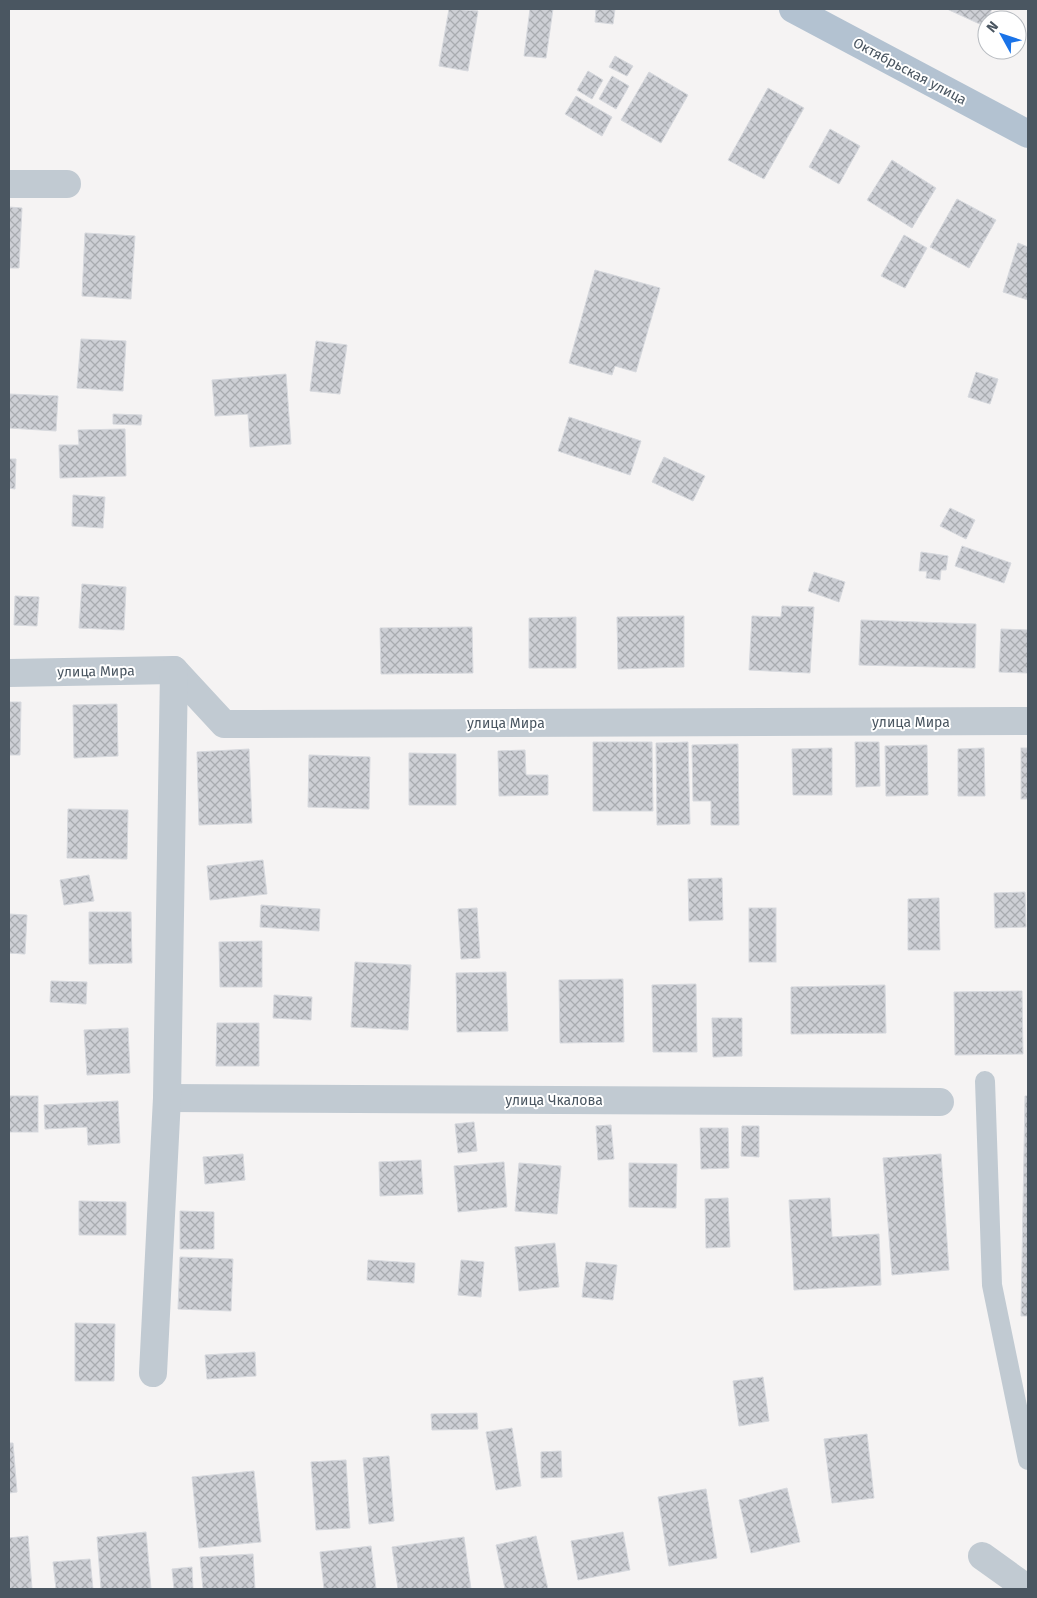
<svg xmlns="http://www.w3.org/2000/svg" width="1037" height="1598" viewBox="0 0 1037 1598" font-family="'Fira Sans',sans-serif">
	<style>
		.building { fill: url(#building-cross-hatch); stroke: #d7d9de }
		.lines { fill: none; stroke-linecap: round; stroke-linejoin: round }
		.service { stroke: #c1cad2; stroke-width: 20 }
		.minor { stroke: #c1cad2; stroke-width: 28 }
		.primary { stroke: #b3c2d1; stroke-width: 28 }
		.labels { text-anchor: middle; stroke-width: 4; stroke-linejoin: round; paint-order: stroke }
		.street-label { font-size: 14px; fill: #4a5661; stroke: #fff }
	</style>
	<defs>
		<pattern id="building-cross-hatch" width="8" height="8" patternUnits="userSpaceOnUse" patternTransform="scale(1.25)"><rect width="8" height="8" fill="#cdcfd5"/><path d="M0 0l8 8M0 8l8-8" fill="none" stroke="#a8abb0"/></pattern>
	</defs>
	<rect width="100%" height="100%" fill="#f5f3f3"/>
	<g class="building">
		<path d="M449,9L478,11L468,71L439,66Z"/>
		<path d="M530,9H553L546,58L524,56Z"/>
		<path d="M596,9H615L613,24L595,22Z"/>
		<path d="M947,9H992L984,26Z"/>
		<path d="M615,56L633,66L627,76L609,67Z"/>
		<path d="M588,71L603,80L592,99L577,90Z"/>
		<path d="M649,72L688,95L661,143L621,120Z"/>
		<path d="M612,76L629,86L616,109L599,99Z"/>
		<path d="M768,88L804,108L764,179L728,160Z"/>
		<path d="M576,96L612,117L602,136L565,114Z"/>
		<path d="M830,129L860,146L839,184L809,167Z"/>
		<path d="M892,160L936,188L912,228L867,200Z"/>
		<path d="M957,199L996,220L969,268L930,247Z"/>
		<path d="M9,207L22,208L19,268H9Z"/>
		<path d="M85,233L135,236L131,299L82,296Z"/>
		<path d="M904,235L927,248L905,288L881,276Z"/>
		<path d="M1018,243L1028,247V300L1003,292Z"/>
		<path d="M595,270L660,288L636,372L615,366L612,375L569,363Z"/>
		<path d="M81,339L126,341L123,391L77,388Z"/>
		<path d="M316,341L347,345L340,394L310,391Z"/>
		<path d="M976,372L998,379L990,404L968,397Z"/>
		<path d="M286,374L291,444L250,447L248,414L215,416L212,380Z"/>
		<path d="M9,394L58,396L56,431L9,428Z"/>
		<path d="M113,414L142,415L141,425L113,424Z"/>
		<path d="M569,417L641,441L630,475L558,451Z"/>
		<path d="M125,429L126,476L60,478L59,445H79L78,430Z"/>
		<path d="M664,457L705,476L693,501L652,482Z"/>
		<path d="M9,459H16L15,489L9,488Z"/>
		<path d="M73,495L105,497L103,528L72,526Z"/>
		<path d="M950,508L975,520L966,539L940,526Z"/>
		<path d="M962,546L1011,563L1004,583L955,566Z"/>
		<path d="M921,552L948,556L946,570H941L940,580L926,578L927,571H919Z"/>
		<path d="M814,572L845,582L839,602L808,591Z"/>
		<path d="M82,584L126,587L124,630L79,628Z"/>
		<path d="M15,596L39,597L37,626L14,625Z"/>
		<path d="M782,606L814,607L810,673L749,670L752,616L781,617Z"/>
		<path d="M684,616V667L618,669L617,617Z"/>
		<path d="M576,617V668H529V618Z"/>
		<path d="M861,620L976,624L975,668L859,665Z"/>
		<path d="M472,627L473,673L381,674L380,628Z"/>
		<path d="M1001,629L1028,630V673L999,672Z"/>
		<path d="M9,702H21L20,755H9Z"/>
		<path d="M117,704L118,756L74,758L73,705Z"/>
		<path d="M593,742H652L653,811H593Z"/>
		<path d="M688,742L690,824L657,825L656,743Z"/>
		<path d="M855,742H879L880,786L856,787Z"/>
		<path d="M738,744L739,825H711V801H693L692,745Z"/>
		<path d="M927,745L928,795L886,796L885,746Z"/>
		<path d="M832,748V795H793L792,749Z"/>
		<path d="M984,748L985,796H958V749Z"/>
		<rect x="1021" y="748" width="7" height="51"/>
		<path d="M249,749L252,823L199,825L197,752Z"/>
		<path d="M525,750L526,775H548V795L499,796L498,751Z"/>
		<path d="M409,753L456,754V805H409Z"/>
		<path d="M309,755L370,757L369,809L308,807Z"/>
		<path d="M68,809L128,810L127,859L67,858Z"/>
		<path d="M263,860L267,894L210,900L207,866Z"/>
		<path d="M89,875L94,901L64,905L60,880Z"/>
		<path d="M722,878L723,920L689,921L688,879Z"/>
		<path d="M1025,892L1026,927L995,928L994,893Z"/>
		<path d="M939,898L940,950H908V899Z"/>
		<path d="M261,905L320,909L319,931L260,927Z"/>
		<path d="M477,908L480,958L461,959L458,909Z"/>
		<rect x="749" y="908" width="27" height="54"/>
		<path d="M89,912H131L132,963L89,964Z"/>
		<path d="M9,914L27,915L25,954L9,953Z"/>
		<path d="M262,941V987H220L219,942Z"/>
		<path d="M355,962L411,965L408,1030L351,1027Z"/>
		<path d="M506,972L508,1031L457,1032L456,973Z"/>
		<path d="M623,979L624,1042L560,1043L559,980Z"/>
		<path d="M51,981L87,982L86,1004L50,1002Z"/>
		<path d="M696,984L697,1052H653L652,985Z"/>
		<path d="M885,985L886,1033L791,1034V987Z"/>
		<path d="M1022,991L1023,1054L955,1055L954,992Z"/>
		<path d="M274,995L312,997L311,1020L273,1018Z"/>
		<path d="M712,1018H742V1056L713,1057Z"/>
		<path d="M217,1023H259V1066H216Z"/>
		<path d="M128,1028L130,1073L87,1075L84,1030Z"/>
		<rect x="9" y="1096" width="29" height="36"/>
		<path d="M1025,1096H1028V1316H1021Z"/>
		<path d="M118,1101L120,1143L88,1145L87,1127L45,1129L44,1105Z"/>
		<path d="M474,1122L477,1151L458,1153L455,1124Z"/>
		<path d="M611,1125L614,1159L598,1160L596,1126Z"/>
		<path d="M742,1126H759V1157L741,1156Z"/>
		<path d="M700,1128H728L729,1168L701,1169Z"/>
		<path d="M243,1154L245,1180L205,1184L203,1157Z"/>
		<path d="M941,1154L949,1270L892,1275L883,1158Z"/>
		<path d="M421,1160L423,1194L380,1196L379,1162Z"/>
		<path d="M504,1162L507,1207L458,1212L454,1166Z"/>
		<path d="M519,1163L561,1166L557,1214L515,1211Z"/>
		<path d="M629,1163L677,1164L676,1208L629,1207Z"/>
		<path d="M728,1198L730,1247L706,1248L705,1199Z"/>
		<path d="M830,1198L832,1237L879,1234L881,1285L794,1290L789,1200Z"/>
		<path d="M79,1201L126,1202V1235H79Z"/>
		<path d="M180,1211L214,1212V1249H180Z"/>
		<path d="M555,1243L559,1287L519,1291L515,1247Z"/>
		<path d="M180,1257L233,1259L231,1311L178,1309Z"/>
		<path d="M368,1260L415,1263L414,1283L367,1280Z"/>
		<path d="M461,1260L484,1262L481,1297L458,1295Z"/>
		<path d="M586,1262L617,1265L613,1300L582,1297Z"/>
		<path d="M75,1323L115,1324L114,1381H75Z"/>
		<path d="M255,1352L256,1376L207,1379L205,1355Z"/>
		<path d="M763,1377L769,1421L739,1426L733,1381Z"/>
		<path d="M477,1413L478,1429L432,1430L431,1414Z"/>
		<path d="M512,1428L521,1486L496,1490L486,1432Z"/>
		<path d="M867,1434L874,1498L832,1503L824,1439Z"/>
		<path d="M9,1443H13L17,1492L9,1493Z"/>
		<path d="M561,1451L562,1477L541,1478V1452Z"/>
		<path d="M389,1456L394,1521L369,1524L363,1458Z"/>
		<path d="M346,1460L350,1528L316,1530L311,1462Z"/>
		<path d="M254,1471L261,1542L199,1548L192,1477Z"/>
		<path d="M787,1488L800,1542L751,1553L739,1500Z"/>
		<path d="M706,1489L717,1558L669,1566L658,1497Z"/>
		<path d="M146,1532L151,1589H101L97,1537Z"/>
		<path d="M623,1532L630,1570L578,1580L571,1541Z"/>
		<path d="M28,1536L32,1589H9V1538Z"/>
		<path d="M536,1536L548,1589H505L496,1545Z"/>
		<path d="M464,1537L471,1589H398L392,1547Z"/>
		<path d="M371,1546L376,1589H324L320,1552Z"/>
		<path d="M253,1554L255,1589H203L200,1557Z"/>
		<path d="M90,1559L93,1589H56L53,1562Z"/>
		<path d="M192,1567L193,1589H174L172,1569Z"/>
	</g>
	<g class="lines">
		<path class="service" d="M985,1081L992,1285L1028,1460"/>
		<g class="minor">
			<path d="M9,184H67"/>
			<path d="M9,673L174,670L224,724L1028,721"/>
			<path d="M167,1098L940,1102"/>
			<path d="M153,1373L167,1098L174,670"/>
			<path d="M982,1556L1028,1589"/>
		</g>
		<path class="primary" d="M793,9L1028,134"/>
	</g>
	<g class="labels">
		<g class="street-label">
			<text transform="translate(910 71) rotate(28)" y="5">Октябрьская улица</text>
			<text transform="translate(96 671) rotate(-1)" y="5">улица Мира</text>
			<text x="911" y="727">улица Мира</text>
			<text x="506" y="728">улица Мира</text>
			<text x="554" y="1105">улица Чкалова</text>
		</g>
	</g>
	<rect width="1037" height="1598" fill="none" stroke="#4a5661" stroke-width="20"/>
	<g transform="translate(1002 35) rotate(310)"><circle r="24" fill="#ffffff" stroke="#b7bbc0"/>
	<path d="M0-4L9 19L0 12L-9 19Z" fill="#1a73e8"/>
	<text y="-8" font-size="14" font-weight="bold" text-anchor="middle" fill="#4a5661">N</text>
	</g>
</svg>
